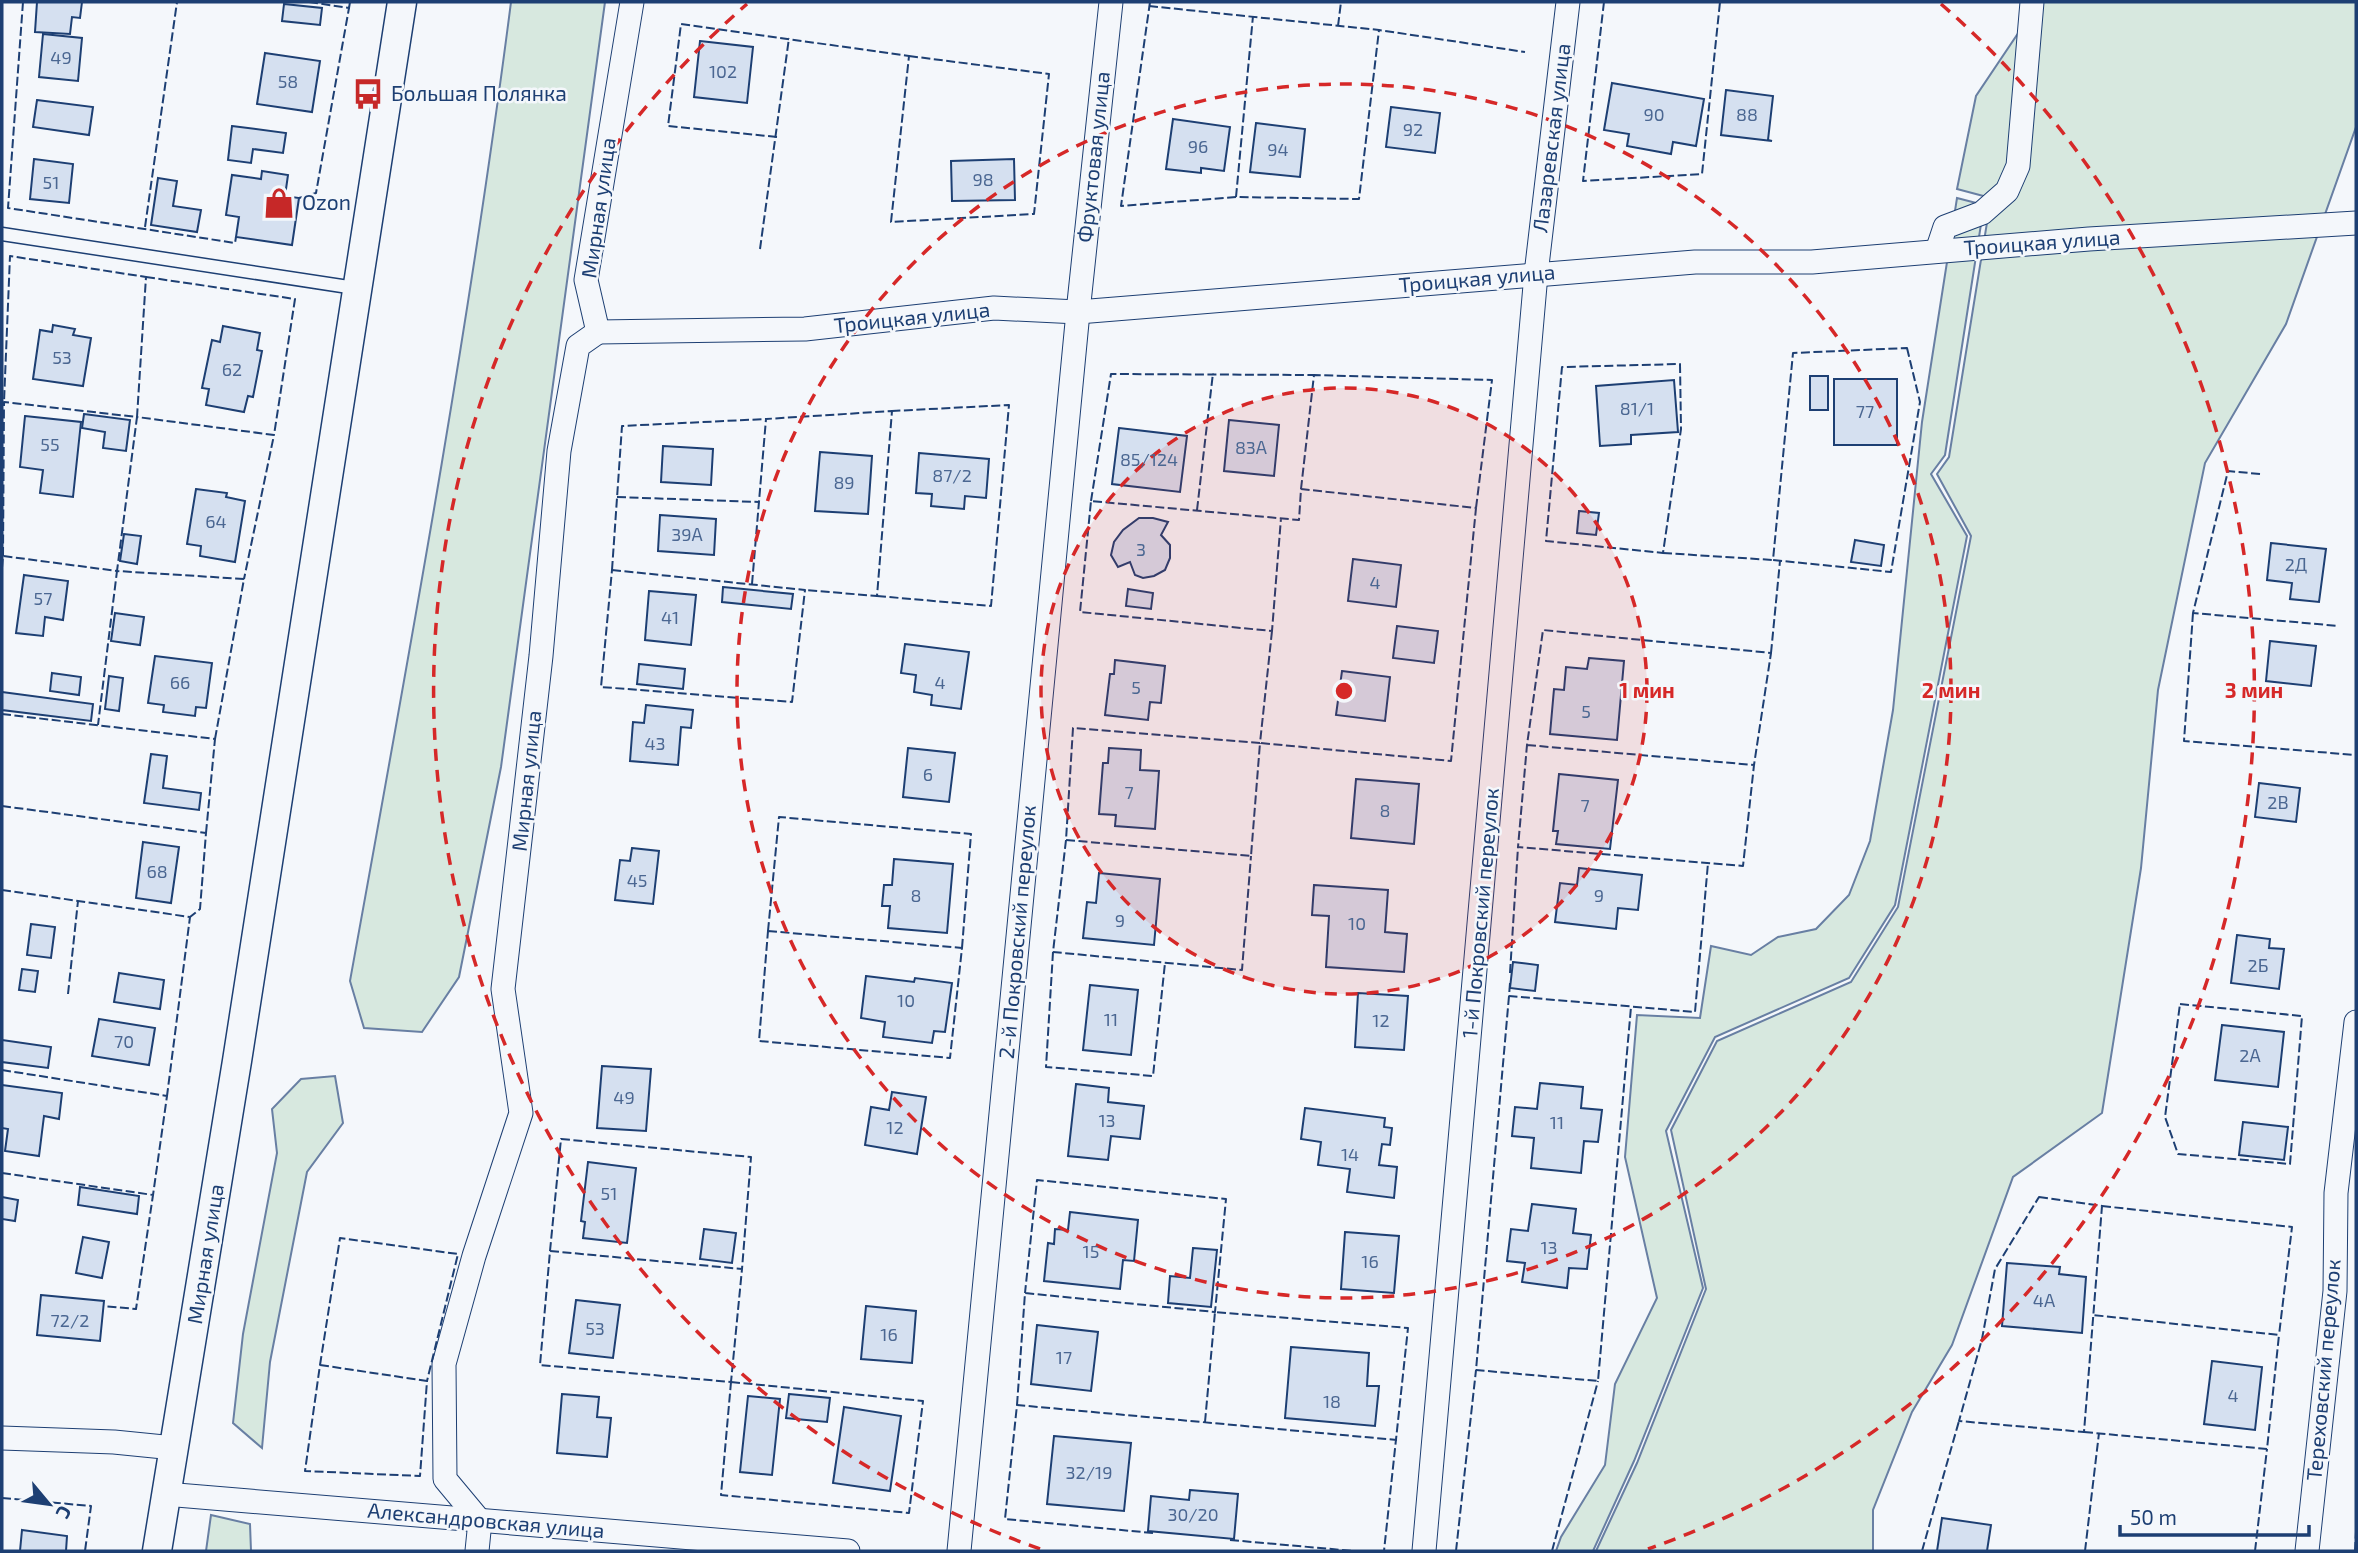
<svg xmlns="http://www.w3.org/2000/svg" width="2358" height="1553" viewBox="0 0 2358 1553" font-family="'Exo 2',sans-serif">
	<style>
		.green { fill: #d7e8df; stroke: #687fa3; stroke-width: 2 }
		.building { fill: #d5e0f0; stroke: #1d3f73; stroke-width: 2 }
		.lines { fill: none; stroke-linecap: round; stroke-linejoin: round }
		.service-casing { stroke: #1d3f73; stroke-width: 15 }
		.minor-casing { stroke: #1d3f73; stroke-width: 25 }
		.tertiary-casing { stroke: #1d3f73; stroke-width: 31 }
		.service { stroke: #f4f7fb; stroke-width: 12 }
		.minor { stroke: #f4f7fb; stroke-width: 23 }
		.tertiary { stroke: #f4f7fb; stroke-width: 28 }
		.fence { stroke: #1d3f73; stroke-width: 2; stroke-dasharray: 9 3.5; stroke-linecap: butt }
		.ring { fill: none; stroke: #d62828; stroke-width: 3.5; stroke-dasharray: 12 9 }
		.labels { text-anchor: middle; stroke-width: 5; stroke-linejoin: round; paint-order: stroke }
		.number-label { font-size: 18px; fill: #4b6792 }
		.poi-label { font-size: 21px; fill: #1d3f73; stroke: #f4f7fb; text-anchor: start }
		.street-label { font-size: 21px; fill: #1d3f73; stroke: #f4f7fb }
		.centre { fill: #d62828; stroke: #f4f7fb; stroke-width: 3.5 }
		.ring-label { font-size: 21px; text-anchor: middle; font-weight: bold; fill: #d62828; stroke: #f4f7fb; stroke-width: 5; stroke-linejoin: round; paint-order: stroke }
	</style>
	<rect width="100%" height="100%" fill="#f4f7fb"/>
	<g class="green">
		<path d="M511,2H605L501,767L459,977L422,1032L364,1028L350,981C409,655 469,330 511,2Z"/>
		<path d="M2039,2H2356V127L2286,324L2205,463L2158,690L2141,868L2102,1113L2013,1177L1952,1345L1912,1412L1873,1510V1551H1596L1637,1463L1706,1289L1671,1130L1717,1041L1851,982L1898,907L1971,536L1937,474L1949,457L1991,198L1957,189L1976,96Z"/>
		<path d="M1957,198L1984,205L1945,455L1931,474L1967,536L1895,905L1849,978L1715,1037L1666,1131L1703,1288L1634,1461L1593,1551H1556L1561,1537L1605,1465L1615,1384L1657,1298L1625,1157L1637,1015L1700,1018L1711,946L1751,955L1778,937L1816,929L1849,895L1870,841L1893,710L1922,422Z"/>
		<path d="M335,1076L343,1123L307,1172L270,1362L262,1448L233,1423L243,1334L277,1153L272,1109L301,1079Z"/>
		<path d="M211,1515L250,1524L251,1551H206Z"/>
	</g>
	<g class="building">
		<path d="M37,2H82L80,18L72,17L70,34L35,32Z"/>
		<path d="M284,4L322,8L320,25L282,21Z"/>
		<path d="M43,34L82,38L78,81L39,77Z"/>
		<path d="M700,41L753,47L747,103L694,97Z"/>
		<path d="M265,53L320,61L312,112L257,104Z"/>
		<path d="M1612,83L1704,99L1696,146L1673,142L1671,154L1627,146L1629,134L1604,130Z"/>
		<path d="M1726,90L1773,96L1768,140L1772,141L1721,135Z"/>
		<path d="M37,100L93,107L89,135L33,127Z"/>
		<path d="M1391,107L1440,113L1435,153L1386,147Z"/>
		<path d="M1173,119L1230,127L1224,171L1201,168V173L1166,169Z"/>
		<path d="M1256,123L1305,129L1300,177L1250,172Z"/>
		<path d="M232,126L286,133L283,153L253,149L251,163L228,160Z"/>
		<path d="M34,159L73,164L69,203L30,199Z"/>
		<path d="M1014,159L1015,200L952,201L951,161Z"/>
		<path d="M262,171L288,175L285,196L299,198L292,245L236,237L239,217L226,215L232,175L261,179Z"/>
		<path d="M158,178L177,181L173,206L201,210L197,232L151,225Z"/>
		<path d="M53,325L75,329L73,335L91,338L83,386L33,379L40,330L52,332Z"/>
		<path d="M223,326L260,333L257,350L262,351L253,397L248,396L244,412L206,405L209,389L202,388L212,340L220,342Z"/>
		<rect x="1810" y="376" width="18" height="34"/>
		<rect x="1834" y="379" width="63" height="66"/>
		<path d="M1674,380L1678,432L1631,435V444L1600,446L1596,386Z"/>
		<path d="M84,414L130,420L126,451L103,448L105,432L82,428Z"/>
		<path d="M25,416L81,422L73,497L40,493L43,470L20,467Z"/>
		<path d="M1229,420L1279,425L1274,476L1224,471Z"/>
		<path d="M1119,428L1187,436L1180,492L1112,484Z"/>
		<path d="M663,446L713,449L711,485L661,482Z"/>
		<path d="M820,452L872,456L868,514L815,511Z"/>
		<path d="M919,453L989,459L986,498L965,496L964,509L931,506L932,494L916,493Z"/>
		<path d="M196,489L227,493L226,497L245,501L235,562L200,556L201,546L187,544Z"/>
		<path d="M1579,511L1599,513L1596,535L1577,533Z"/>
		<path d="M660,515L716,519L714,555L658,551Z"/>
		<path d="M1139,518H1153L1168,522L1161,535L1170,545V558L1165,570L1154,576L1143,578L1135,575L1130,562L1118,567L1111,555L1114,542L1123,530Z"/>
		<path d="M124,534L141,536L137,564L120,561Z"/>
		<path d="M1855,540L1884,545L1881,566L1851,562Z"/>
		<path d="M2271,543L2326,549L2319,602L2290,599L2292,583L2267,580Z"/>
		<path d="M1353,559L1401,565L1396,607L1348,601Z"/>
		<path d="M24,575L68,581L63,620L45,617L43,636L16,633Z"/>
		<path d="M723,587L793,594L791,609L722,602Z"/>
		<path d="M1128,589L1153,593L1151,609L1126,606Z"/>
		<path d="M649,591L696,595L691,645L645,640Z"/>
		<path d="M115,613L144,617L140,645L111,641Z"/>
		<path d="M1397,626L1438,631L1434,663L1393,658Z"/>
		<path d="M2270,641L2316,646L2311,686L2266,681Z"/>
		<path d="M905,644L969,652L961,709L931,705L932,695L914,692L916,675L901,673Z"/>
		<path d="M155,656L212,663L206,708L196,707L195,716L163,712L164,705L148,703Z"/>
		<path d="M1589,658L1624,661L1617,740L1550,734L1554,689L1564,690L1566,667L1587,669Z"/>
		<path d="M1115,660L1165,666L1161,703L1150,702L1148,720L1105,715L1110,674H1114Z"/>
		<path d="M639,664L685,669L683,689L637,684Z"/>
		<path d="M1342,671L1390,677L1385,721L1336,715Z"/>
		<path d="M52,673L81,677L79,695L50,691Z"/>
		<path d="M109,676L123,678L119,711L105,709Z"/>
		<path d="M2,692L93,704L91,721L2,710Z"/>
		<path d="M646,705L693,710L691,728L681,727L678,765L630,761L633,722L644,723Z"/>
		<path d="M908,748L955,753L949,802L903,797Z"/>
		<path d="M1109,748L1141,750L1140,770L1159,771L1155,829L1115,826L1116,815L1099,814L1103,763H1108Z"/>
		<path d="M151,754L167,756L163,788L201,793L199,810L144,803Z"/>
		<path d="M1559,774L1618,780L1610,849L1556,844L1558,831H1553Z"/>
		<path d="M1356,779L1419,784L1414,844L1351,838Z"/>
		<path d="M2259,783L2300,788L2296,822L2255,817Z"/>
		<path d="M143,842L179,847L171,903L136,898Z"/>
		<path d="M632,848L659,851L653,904L615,900L620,860L630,861Z"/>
		<path d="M894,859L953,864L947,933L888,928L890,906H882L884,885H892Z"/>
		<path d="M1579,868L1642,875L1638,910L1618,908L1616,929L1555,922L1560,883L1577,885Z"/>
		<path d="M1099,873L1160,879L1154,945L1083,938L1087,902L1096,903Z"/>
		<path d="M1314,885L1388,890L1385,932L1407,934L1404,972L1326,967L1329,916L1312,915Z"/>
		<path d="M31,924L55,927L51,958L27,955Z"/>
		<path d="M2237,935L2270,939L2269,948L2284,949L2279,989L2231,983Z"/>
		<path d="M1513,962L1538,965L1535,991L1510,988Z"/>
		<path d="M22,969L38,971L35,992L19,990Z"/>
		<path d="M119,973L164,980L160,1009L114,1002Z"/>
		<path d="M866,976L914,982L915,978L952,983L945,1032L934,1031L932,1043L883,1037L885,1022L861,1018Z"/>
		<path d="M1090,985L1138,990L1131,1055L1083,1050Z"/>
		<path d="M1358,993L1408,996L1404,1050L1355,1047Z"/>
		<path d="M99,1019L155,1028L149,1065L92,1056Z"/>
		<path d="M2222,1025L2284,1032L2278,1087L2215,1080Z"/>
		<path d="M2,1040L51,1047L48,1068L2,1062Z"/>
		<path d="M602,1066L651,1069L646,1131L597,1128Z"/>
		<path d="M1540,1083L1583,1087L1581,1108L1602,1110L1598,1142L1584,1141L1581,1173L1531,1168L1534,1138L1512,1136L1515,1107L1537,1109Z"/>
		<path d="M1076,1084L1109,1088L1108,1102L1144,1106L1140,1139L1111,1136L1108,1160L1068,1156Z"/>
		<path d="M2,1085L62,1093L59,1119L44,1116L39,1156L5,1151L8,1129L2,1128Z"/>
		<path d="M892,1092L926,1097L917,1154L865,1145L871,1107L889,1110Z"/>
		<path d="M1305,1108L1385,1118L1384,1127L1392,1128L1390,1145L1382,1144L1379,1165L1397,1167L1394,1198L1347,1192L1350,1169L1318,1165L1321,1142L1301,1139Z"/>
		<path d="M2243,1122L2288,1127L2284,1160L2239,1155Z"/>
		<path d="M588,1162L636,1168L627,1243L583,1238L585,1222L581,1221Z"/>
		<path d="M80,1187L139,1196L137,1214L78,1205Z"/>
		<path d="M2,1197L18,1200L15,1221L2,1219Z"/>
		<path d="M1532,1204L1576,1209L1573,1233L1591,1235L1587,1269L1569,1268L1567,1288L1522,1282L1525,1263L1507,1261L1511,1229L1528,1231Z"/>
		<path d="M1070,1212L1138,1220L1134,1261L1123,1260L1120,1289L1044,1281L1048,1243L1054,1244L1055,1229L1068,1230Z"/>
		<path d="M704,1229L736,1233L732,1263L700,1259Z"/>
		<path d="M1345,1232L1399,1236L1394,1293L1341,1289Z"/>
		<path d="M83,1237L109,1242L102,1278L76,1273Z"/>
		<path d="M1193,1248L1217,1250L1211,1307L1168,1303L1170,1276L1190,1278Z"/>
		<path d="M2007,1263L2060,1267L2059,1274L2086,1277L2082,1333L2002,1326Z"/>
		<path d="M41,1295L104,1301L100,1341L37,1335Z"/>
		<path d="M576,1300L620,1305L613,1358L569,1353Z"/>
		<path d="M866,1306L916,1311L912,1363L861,1359Z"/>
		<path d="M1037,1325L1098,1332L1091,1391L1031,1384Z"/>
		<path d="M1291,1347L1369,1353L1367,1386H1379L1375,1426L1285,1418Z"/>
		<path d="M2212,1361L2262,1367L2255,1430L2204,1424Z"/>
		<path d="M562,1394L599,1397L597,1417L611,1418L607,1457L557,1453Z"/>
		<path d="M789,1394L830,1398L827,1422L786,1418Z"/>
		<path d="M748,1396L780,1399L772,1475L740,1472Z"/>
		<path d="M844,1407L901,1416L890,1491L833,1483Z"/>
		<path d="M1054,1436L1131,1443L1124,1511L1047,1504Z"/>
		<path d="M1190,1490L1238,1494L1234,1539L1148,1531L1151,1496L1189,1500Z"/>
		<path d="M1942,1518L1991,1525L1987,1551H1937Z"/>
		<path d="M22,1530L67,1536L66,1551H20Z"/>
	</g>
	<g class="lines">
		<defs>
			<path id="service" d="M2,234L355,288"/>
			<g id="minor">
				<path d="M1937,251L1945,227L1982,213L2007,191L2018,166L2032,2"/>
				<path d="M598,332L805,329L994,308L1078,312L1695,262H1812L2089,239L2356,223"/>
				<path d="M2,1438L114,1442L174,1448"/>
				<path d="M165,1494L848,1551"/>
				<path d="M477,1551L480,1521L445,1479L444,1364L474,1256L521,1113L503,989L541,656L559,451L578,346L598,332L586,280L632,2"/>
				<path d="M959,1551L1078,312L1111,2"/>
				<path d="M1424,1551L1536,274L1568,2"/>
				<path d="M2307,1551L2335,1291L2336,1193L2356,1022"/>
			</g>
			<path id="tertiary" d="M157,1551L237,1061L402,2"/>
		</defs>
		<use href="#service" class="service-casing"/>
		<use href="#minor" class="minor-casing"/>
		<use href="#tertiary" class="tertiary-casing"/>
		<use href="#service" class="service"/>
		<use href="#minor" class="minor"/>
		<use href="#tertiary" class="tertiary"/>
		<g class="fence">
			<path d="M23,2L8,208L235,243L236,237"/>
			<path d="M309,2L349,8L350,2"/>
			<path d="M1150,2L1121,206L1236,197L1359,199L1379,30"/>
			<path d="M1604,2L1583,181L1702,174L1720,2"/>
			<path d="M1149,6L1379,30L1525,52"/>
			<path d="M1338,26L1341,2"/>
			<path d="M909,56L1049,74L1034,214L891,222Z"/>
			<path d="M777,137L668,126L681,24L909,56"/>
			<path d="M1236,197L1253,16"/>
			<path d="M299,198L316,193L349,8"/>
			<path d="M145,227L177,2"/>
			<path d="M760,249L789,38"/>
			<path d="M146,277L295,299L274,435"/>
			<path d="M1907,348L1920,402L1891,572L1773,560L1793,353Z"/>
			<path d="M1680,364L1681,429L1663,553L1546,541L1562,367Z"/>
			<path d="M2260,474L2228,471L2193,613L2339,626"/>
			<path d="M1301,489L1314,375L1492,380L1476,508"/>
			<path d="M617,497L759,502"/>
			<path d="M1091,501L1111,374L1314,375"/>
			<path d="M1197,510L1213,373"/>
			<path d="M1663,553L1773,560"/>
			<path d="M3,556L4,402L137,417L146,277L10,256L4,402"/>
			<path d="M2,568L3,556L117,571L98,725"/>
			<path d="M612,570L805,590L792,702L601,687Z"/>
			<path d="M612,570L622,426L766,419"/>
			<path d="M752,584L766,419L892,411L877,596L805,590"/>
			<path d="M877,596L991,606L1009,405L892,411"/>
			<path d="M2193,613L2184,741L2356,755"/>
			<path d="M1272,631L1260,743L1073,728L1066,840L1251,856L1260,743L1451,761L1476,508L1301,489L1299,520L1091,501L1080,612L1272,631L1281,518"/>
			<path d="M1771,653L1780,561"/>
			<path d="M2,714L215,739L206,833"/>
			<path d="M215,739L244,579L117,571L137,417L274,435L244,579"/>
			<path d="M1527,745L1754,765L1743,866L1518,847L1527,745L1543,630L1771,653L1754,765"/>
			<path d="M2,806L206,833L200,909L190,917"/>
			<path d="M1066,840L1053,952L1242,970L1251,856"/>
			<path d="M2,890L190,917L167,1096"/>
			<path d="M768,931L962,948L950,1058L759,1041Z"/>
			<path d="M768,931L779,817L971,834L962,948"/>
			<path d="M1053,952L1046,1067L1153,1076L1165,963"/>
			<path d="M1510,973L1518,847"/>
			<path d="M1510,983L1509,996L1695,1012L1708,863"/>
			<path d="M68,994L78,901"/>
			<path d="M1509,996L1476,1370L1598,1381L1631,1007"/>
			<path d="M2180,1004L2302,1016L2290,1164L2178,1154L2165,1117Z"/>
			<path d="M2,1070L167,1096L153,1195"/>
			<path d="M2,1173L153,1195L136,1309L103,1306"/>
			<path d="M2039,1197L2102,1206L2084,1432L1959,1421L1982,1339L1995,1269Z"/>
			<path d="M2102,1206L2292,1227L2279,1335"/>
			<path d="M550,1251L742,1269L731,1382L540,1365Z"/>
			<path d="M550,1251L561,1139L751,1157L742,1269"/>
			<path d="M320,1365L427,1381L420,1476L305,1471Z"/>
			<path d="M320,1365L340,1238L458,1254L427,1381"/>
			<path d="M731,1382L923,1401L909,1513L721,1495Z"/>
			<path d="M1017,1405L1025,1293L1215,1312L1226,1199L1037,1180L1025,1293"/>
			<path d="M1205,1422L1215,1312L1408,1328L1384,1551"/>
			<path d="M2084,1432L2267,1449L2279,1335L2093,1315"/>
			<path d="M2,1498L91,1506L85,1551"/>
			<path d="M1153,1533L1005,1519L1017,1405L1397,1440"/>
			<path d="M1230,1540L1354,1551"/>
			<path d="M1456,1551L1476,1370"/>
			<path d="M1552,1551L1598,1381"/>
			<path d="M1922,1551L1959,1421"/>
			<path d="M2085,1551L2099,1433"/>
			<path d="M2255,1551L2267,1449"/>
			<path d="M2355,1551L2356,1532"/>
		</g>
	</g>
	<circle cx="1344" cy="691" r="303" fill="#d62828" fill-opacity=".12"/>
	<g class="ring">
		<circle cx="1344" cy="691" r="303"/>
		<circle cx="1344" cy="691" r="607"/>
		<path d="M1040 1549A910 910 0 0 1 747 4M1941 4A910 910 0 0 1 1648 1549"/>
	</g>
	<defs>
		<symbol id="bus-bare" viewBox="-9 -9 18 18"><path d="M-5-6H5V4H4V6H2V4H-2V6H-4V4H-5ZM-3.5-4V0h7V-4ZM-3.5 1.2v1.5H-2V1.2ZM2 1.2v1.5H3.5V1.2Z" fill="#c62828" stroke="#f4f7fb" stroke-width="2.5" paint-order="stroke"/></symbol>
		<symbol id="shop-bare" viewBox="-9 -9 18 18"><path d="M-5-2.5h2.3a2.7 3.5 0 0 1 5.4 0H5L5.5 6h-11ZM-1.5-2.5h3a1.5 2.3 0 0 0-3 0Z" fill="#c62828" stroke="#f4f7fb" stroke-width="2.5" paint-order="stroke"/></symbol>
	</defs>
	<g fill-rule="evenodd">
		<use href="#bus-bare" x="346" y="72" width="44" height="44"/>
		<use href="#shop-bare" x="257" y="181" width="44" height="44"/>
	</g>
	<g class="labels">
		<g class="number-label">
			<text x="61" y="64">49</text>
			<text x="723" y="78">102</text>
			<text x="288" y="88">58</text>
			<text x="1654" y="121">90</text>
			<text x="1747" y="121">88</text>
			<text x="1413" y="136">92</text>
			<text x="1198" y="153">96</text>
			<text x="1278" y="156">94</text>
			<text x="983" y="186">98</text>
			<text x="51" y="189">51</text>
			<text x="62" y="364">53</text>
			<text x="232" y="376">62</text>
			<text x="1637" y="415">81/1</text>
			<text x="1865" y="418">77</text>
			<text x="50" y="451">55</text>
			<text x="1251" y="454">83А</text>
			<text x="1149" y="466">85/124</text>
			<text x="952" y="482">87/2</text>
			<text x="844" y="489">89</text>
			<text x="216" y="528">64</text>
			<text x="687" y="541">39А</text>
			<text x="1141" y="556">3</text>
			<text x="2296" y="571">2Д</text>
			<text x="1375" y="589">4</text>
			<text x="43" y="605">57</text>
			<text x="670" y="624">41</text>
			<text x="180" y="689">66</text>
			<text x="940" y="689">4</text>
			<text x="1136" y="694">5</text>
			<text x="1586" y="718">5</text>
			<text x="655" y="750">43</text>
			<text x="928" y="781">6</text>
			<text x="1129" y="799">7</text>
			<text x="2278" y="809">2В</text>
			<text x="1585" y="812">7</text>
			<text x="1385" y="817">8</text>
			<text x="157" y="878">68</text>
			<text x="637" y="887">45</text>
			<text x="916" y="902">8</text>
			<text x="1599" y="902">9</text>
			<text x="1120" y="927">9</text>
			<text x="1357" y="930">10</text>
			<text x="2258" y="972">2Б</text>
			<text x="906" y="1007">10</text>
			<text x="1111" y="1026">11</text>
			<text x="1381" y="1027">12</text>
			<text x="124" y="1048">70</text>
			<text x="2250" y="1062">2А</text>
			<text x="624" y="1104">49</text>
			<text x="1107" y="1127">13</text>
			<text x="1557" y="1129">11</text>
			<text x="895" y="1134">12</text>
			<text x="1350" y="1161">14</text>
			<text x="609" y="1200">51</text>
			<text x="1549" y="1254">13</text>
			<text x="1091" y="1258">15</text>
			<text x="1370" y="1268">16</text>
			<text x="2044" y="1307">4А</text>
			<text x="70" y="1327">72/2</text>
			<text x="595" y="1335">53</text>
			<text x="889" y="1341">16</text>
			<text x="1064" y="1364">17</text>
			<text x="2233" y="1402">4</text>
			<text x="1332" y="1408">18</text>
			<text x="1089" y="1479">32/19</text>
			<text x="1193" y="1521">30/20</text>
		</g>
		<g class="poi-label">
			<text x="391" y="101">Большая Полянка</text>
			<text x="302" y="210">Ozon</text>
		</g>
		<g class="street-label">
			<text transform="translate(1552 138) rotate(-83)" y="7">Лазаревская улица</text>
			<text transform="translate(1094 157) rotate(-84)" y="7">Фруктовая улица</text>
			<text transform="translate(599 208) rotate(-82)" y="7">Мирная улица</text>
			<text transform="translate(2042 243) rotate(-4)" y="7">Троицкая улица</text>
			<text transform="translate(1477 279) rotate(-5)" y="7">Троицкая улица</text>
			<text transform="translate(912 318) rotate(-6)" y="7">Троицкая улица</text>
			<text transform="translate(527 781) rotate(-84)" y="7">Мирная улица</text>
			<text transform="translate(1481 913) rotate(-85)" y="7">1-й Покровский переулок</text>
			<text transform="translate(1018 932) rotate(-85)" y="7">2-й Покровский переулок</text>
			<text transform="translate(206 1254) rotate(-81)" y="7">Мирная улица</text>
			<text transform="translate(2324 1370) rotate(-85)" y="7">Тереховский переулок</text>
			<text transform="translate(486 1521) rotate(5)" y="7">Александровская улица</text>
		</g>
	</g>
	<circle cx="1344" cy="691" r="10" class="centre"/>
	<g class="ring-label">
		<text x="1647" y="698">1 мин</text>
		<text x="1951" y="698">2 мин</text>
		<text x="2254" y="698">3 мин</text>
	</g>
	<rect width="2358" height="1553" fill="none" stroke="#1d3f73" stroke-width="7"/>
	<g transform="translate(49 1504) rotate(119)" stroke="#f4f7fb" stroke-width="5" paint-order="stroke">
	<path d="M0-5L12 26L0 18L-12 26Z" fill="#1d3f73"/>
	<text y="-10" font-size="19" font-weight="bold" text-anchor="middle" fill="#1d3f73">С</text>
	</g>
	<path d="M2120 1525v10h189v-10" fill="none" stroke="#1d3f73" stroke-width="3.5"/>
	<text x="2130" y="1525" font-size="21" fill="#1d3f73" stroke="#f4f7fb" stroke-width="5" paint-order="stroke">50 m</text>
</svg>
